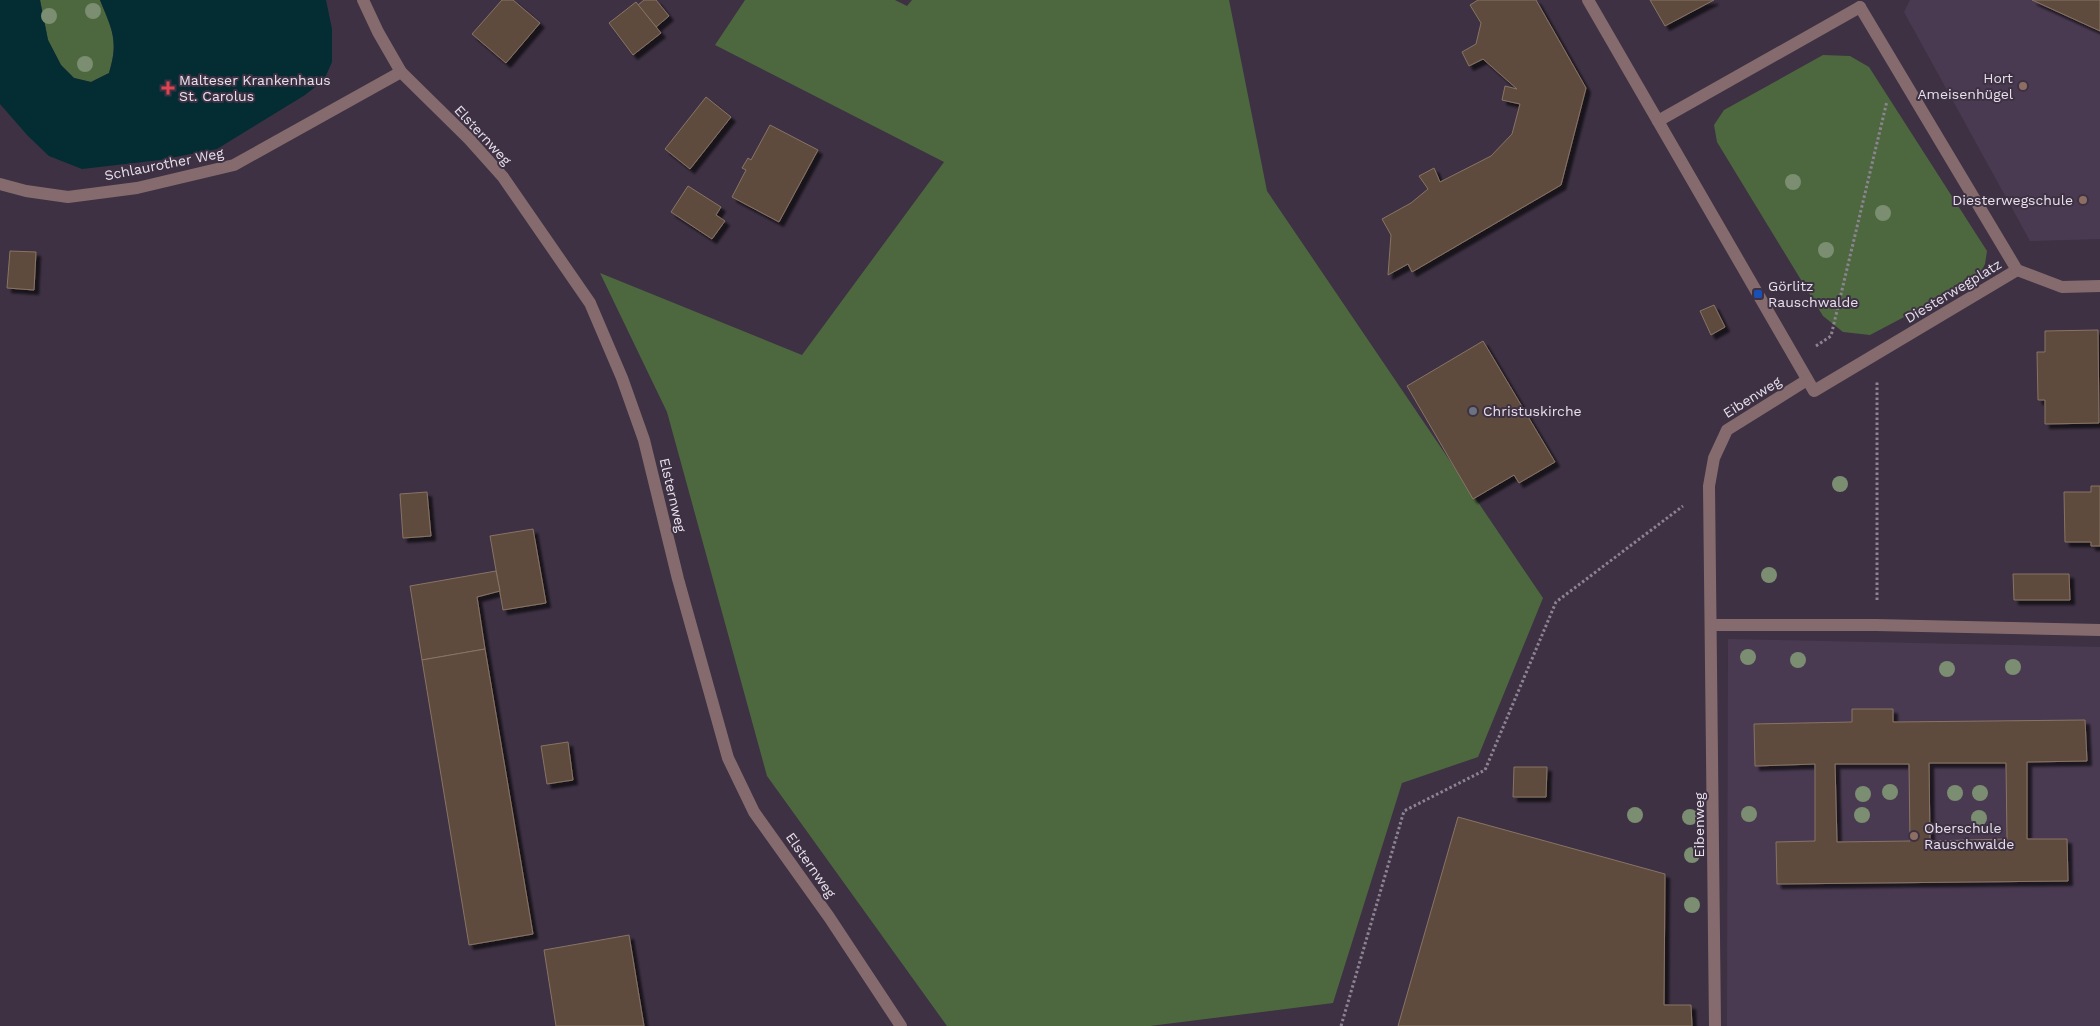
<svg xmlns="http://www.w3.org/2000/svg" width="2100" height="1026" viewBox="0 0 2100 1026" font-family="'Work Sans',sans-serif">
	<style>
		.built { fill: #493a51 }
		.green { fill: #4d683f }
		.water { fill: #032d33 }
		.building { fill: #5e4b3d; stroke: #887465; fill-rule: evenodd; filter: url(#shadow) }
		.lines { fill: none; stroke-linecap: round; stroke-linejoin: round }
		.path { stroke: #8d8492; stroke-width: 3; stroke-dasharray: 2.5 2.5; stroke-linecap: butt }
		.minor { stroke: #856b6d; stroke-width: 12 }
		.tree { fill: #7b8e71 }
		.education-dot { fill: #8d6e63; stroke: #3d3143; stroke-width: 2 }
		.health-dot { fill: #e0444e; stroke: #3d3143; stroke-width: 2 }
		.transit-dot { fill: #1a4fb4; stroke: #3d3143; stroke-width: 2 }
		.worship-dot { fill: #6b7280; stroke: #3d3143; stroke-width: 2 }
		.labels { text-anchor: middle; stroke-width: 4; stroke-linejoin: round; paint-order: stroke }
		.poi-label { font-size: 14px; fill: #e8e1ec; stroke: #3d3143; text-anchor: start }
		.street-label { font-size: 14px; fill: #e8e1ec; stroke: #3d3143 }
	</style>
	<defs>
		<filter id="shadow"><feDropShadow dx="4.5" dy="4.5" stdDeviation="1" flood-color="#0009"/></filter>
	</defs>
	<rect width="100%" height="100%" fill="#3d3143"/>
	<g class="built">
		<path d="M1910,0H2100V239L2030,241L1904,12Z"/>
		<path d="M1728,639L2100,647V1026H1727Z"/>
	</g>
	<g class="green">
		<path d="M40,0H100C112,30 119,40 109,73L91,82L74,78L61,65L48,40Z"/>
		<path d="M745,0H895L907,6L912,0H1229L1267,191L1543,598L1478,757L1402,783L1333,1003L1150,1026H947L767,776L667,412L600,273L802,355L944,162L715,45Z"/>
		<path d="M1823,55L1850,56L1869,67L1987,251L1985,264L1978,278L1870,335L1843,332L1823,316L1717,142L1714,125L1724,110Z"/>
	</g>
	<path class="water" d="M0,0H40L48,40L61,65L74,78L91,82L109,73C119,41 112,29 100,0H326L332,29V62L324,80L305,95L217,149L160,160L82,169L49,156L28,136L0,104Z"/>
	<g class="building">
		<path d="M502,0H513L540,23L506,63L472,34Z"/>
		<path d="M644,0H656L669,16L656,27L638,5Z"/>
		<path d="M1478,0H1536L1586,88L1561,185L1412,272L1408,264L1388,275L1391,235L1382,219L1411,203L1428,189L1419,176L1434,168L1440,182L1491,156L1512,134L1520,104L1502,100L1505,86L1517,89L1483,59L1469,66L1462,52L1476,44L1481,23L1470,5Z"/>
		<path d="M1650,0H1714L1665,26Z"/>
		<path d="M2032,0H2100V31Z"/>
		<path d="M636,2L661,33L633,55L609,23Z"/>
		<path d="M706,97L731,117L690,169L665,149Z"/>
		<path d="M770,125L818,150L779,222L732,197L746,170L742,168L748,158L751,160Z"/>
		<path d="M688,186L721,207L716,215L725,221L712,239L671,212Z"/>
		<path d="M10,251L36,252L34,290L7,288Z"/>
		<path d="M1714,305L1725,327L1711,335L1700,311Z"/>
		<path d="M2098,330L2099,423L2045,424V400H2038L2037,352H2045V331Z"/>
		<path d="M1483,341L1555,462L1519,483L1514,475L1473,499L1407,386Z"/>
		<path d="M2091,486H2100V546H2091V542H2065L2064,492H2091Z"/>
		<path d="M427,492L431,536L403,538L400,494Z"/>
		<path d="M533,529L546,603L503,610L490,536Z"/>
		<path d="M496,571L500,591L477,597L485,649L422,660L410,586Z"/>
		<path d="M2013,574H2069L2070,600H2014Z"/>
		<path d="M485,649L533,934L469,945L422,660Z"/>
		<path d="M1852,709H1893V722L2085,720L2087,761L2027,762V839H2067L2068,881L1777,884L1776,842L1815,841V764L1755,766L1754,724L1852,722ZM1929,763H2006L2007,839L1930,841ZM1835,764H1909L1910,841L1837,842Z"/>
		<path d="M568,742L573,780L547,784L541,746Z"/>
		<path d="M1514,767H1547L1546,797H1513Z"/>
		<path d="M1458,817L1665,874L1664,1005H1691L1692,1026H1398Z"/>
		<path d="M629,935L644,1026H556L544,950Z"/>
	</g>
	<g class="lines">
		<g class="path">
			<path d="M1816,346L1831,336L1887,101"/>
			<path d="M1877,600V381"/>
			<path d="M1341,1026L1404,811L1485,770L1556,602L1683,506"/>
		</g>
		<g class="minor">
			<path d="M363,0L378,32L401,72L469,139L503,177L590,303L622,378L644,440L678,579L728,758L754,812L829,917L901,1026"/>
			<path d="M1588,0L1814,391L2017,270"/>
			<path d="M1860,7L2017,270"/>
			<path d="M1658,121L1860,7"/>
			<path d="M0,184L26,191L68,197L137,188L234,165L401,72"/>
			<path d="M2017,270L2062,287L2100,286"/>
			<path d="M1711,625H1876L2100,630"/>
			<path d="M1715,1026L1709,486L1714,458L1727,430L1807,380"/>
		</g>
	</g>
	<g class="tree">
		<circle cx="93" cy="11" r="8"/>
		<circle cx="49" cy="16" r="8"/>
		<circle cx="85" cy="64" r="8"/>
		<circle cx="1793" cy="182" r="8"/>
		<circle cx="1883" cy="213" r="8"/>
		<circle cx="1826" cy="250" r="8"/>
		<circle cx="1840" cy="484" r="8"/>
		<circle cx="1769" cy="575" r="8"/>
		<circle cx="1748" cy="657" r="8"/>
		<circle cx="1798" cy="660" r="8"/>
		<circle cx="2013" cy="667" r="8"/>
		<circle cx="1947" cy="669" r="8"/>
		<circle cx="1890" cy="792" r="8"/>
		<circle cx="1955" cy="793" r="8"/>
		<circle cx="1980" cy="793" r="8"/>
		<circle cx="1863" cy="794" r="8"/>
		<circle cx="1749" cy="814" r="8"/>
		<circle cx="1635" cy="815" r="8"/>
		<circle cx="1862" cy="815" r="8"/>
		<circle cx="1690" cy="817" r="8"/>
		<circle cx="1979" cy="818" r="8"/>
		<circle cx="1692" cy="855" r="8"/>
		<circle cx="1692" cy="905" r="8"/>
	</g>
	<g class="education-dot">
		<circle cx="2023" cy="86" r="5"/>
		<circle cx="2083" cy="200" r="5"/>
		<circle cx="1914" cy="836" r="5"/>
	</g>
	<path class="health-dot" d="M165.5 80.5h5v5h5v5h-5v5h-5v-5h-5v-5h5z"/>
	<rect class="transit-dot" x="1753" y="289" width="10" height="10" rx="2.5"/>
	<circle class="worship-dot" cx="1473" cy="411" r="5"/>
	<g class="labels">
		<g class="poi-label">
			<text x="2013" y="83" text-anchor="end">Hort<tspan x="2013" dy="16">Ameisenhügel</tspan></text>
			<text x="179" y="85">Malteser Krankenhaus<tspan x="179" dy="16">St. Carolus</tspan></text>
			<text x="2073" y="205" text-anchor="end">Diesterwegschule</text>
			<text x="1768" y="291">Görlitz<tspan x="1768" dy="16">Rauschwalde</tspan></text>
			<text x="1483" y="416">Christuskirche</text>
			<text x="1924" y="833">Oberschule<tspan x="1924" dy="16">Rauschwalde</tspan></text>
		</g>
		<g class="street-label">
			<text transform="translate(483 135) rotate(47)" y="5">Elsternweg</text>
			<text transform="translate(164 164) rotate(-11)" y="5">Schlaurother Weg</text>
			<text transform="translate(1953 291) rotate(-31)" y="5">Diesterwegplatz</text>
			<text transform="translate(1752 397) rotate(-32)" y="5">Eibenweg</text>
			<text transform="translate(673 495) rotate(77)" y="5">Elsternweg</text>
			<text transform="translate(1699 825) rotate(-90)" y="5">Eibenweg</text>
			<text transform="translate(811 865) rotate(55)" y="5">Elsternweg</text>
		</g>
	</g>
</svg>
